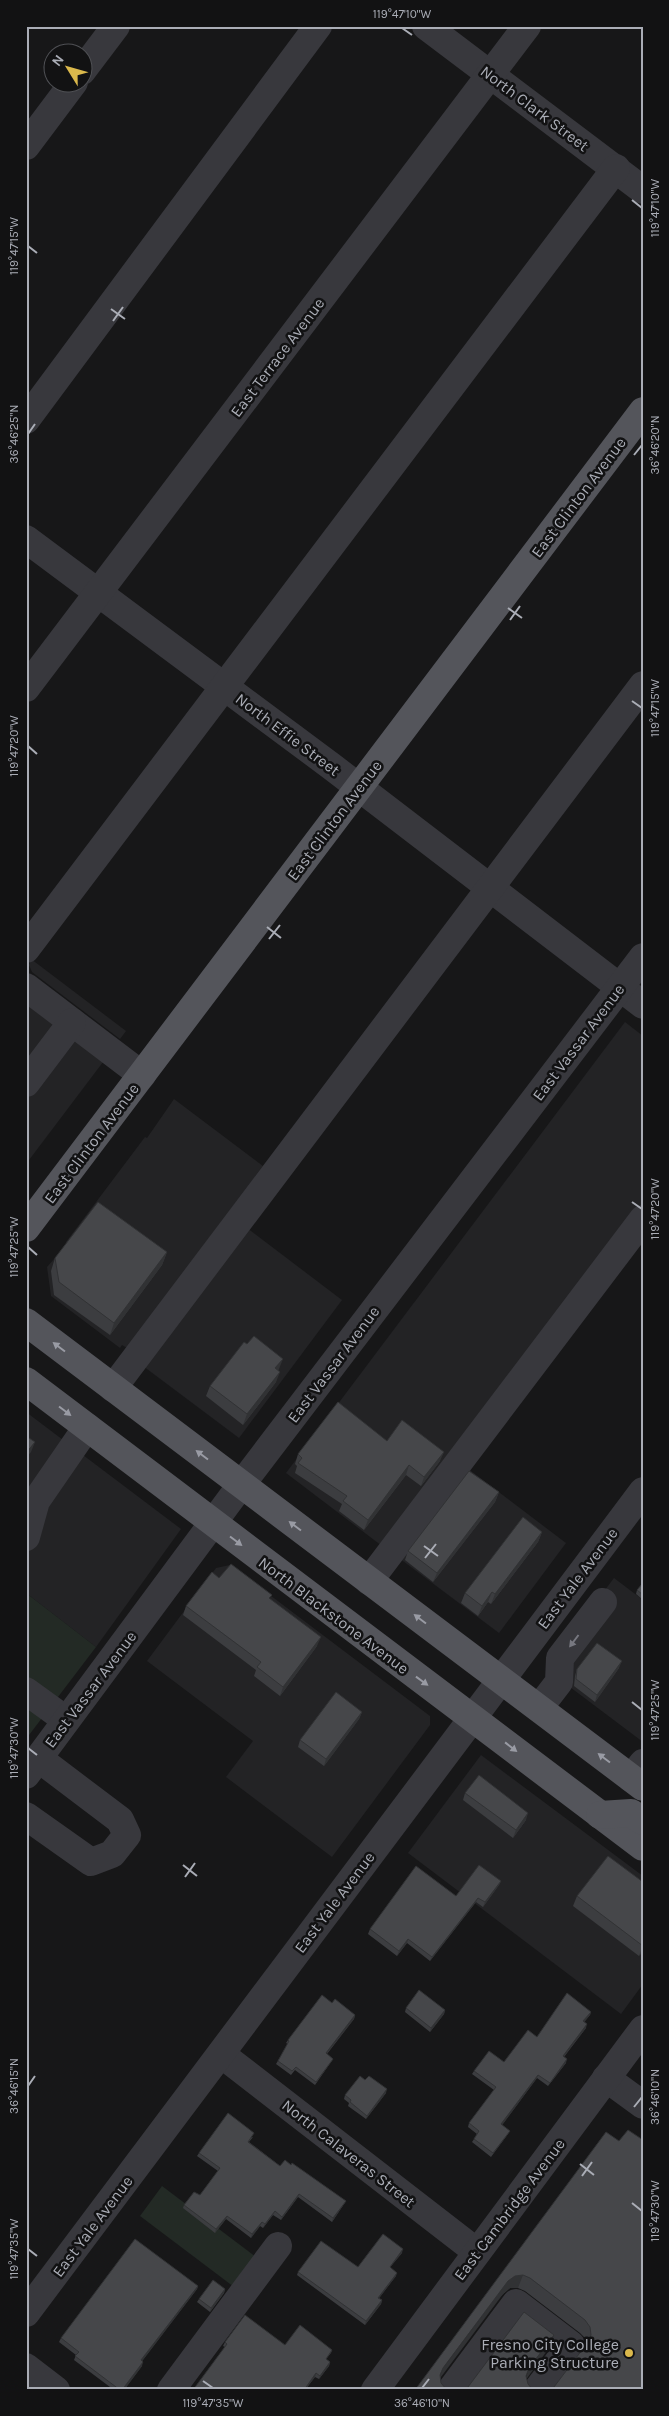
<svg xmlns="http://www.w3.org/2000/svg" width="669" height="2416" viewBox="0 0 669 2416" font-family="Karla,sans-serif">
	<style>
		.built { fill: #232325 }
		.green { fill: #232a25 }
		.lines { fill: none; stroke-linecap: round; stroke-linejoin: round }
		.minor { stroke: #38383d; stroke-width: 28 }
		.major { stroke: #54555b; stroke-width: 28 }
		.wall { fill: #3c3d40 }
		.shaded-wall { fill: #313234 }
		.building { fill: #46474a; stroke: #313234 }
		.oneway { fill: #999ba4 }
		.oneway2 { fill: #777880 }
		.ticks { fill: none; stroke: #aaadb6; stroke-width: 2 }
		.poi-dot { fill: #dbb94c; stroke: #121213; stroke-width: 2 }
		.labels { text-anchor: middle; stroke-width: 5; stroke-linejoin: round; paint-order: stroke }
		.street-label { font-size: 16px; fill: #aaadb6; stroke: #121213 }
		.poi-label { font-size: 16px; fill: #aaadb6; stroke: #121213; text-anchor: end }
		.neatline { fill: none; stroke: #aaadb6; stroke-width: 2 }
		.ticks-label { font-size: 12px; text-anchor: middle; fill: #aaadb6 }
	</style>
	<rect width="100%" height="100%" fill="#171718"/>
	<g class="built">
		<path d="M31,959L126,1031L120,1039L32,972L29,965Z"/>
		<path d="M26,1004L103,1062L26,1164Z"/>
		<path d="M625,1022L643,1036V1207L386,1549L286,1473Z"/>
		<path d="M174,1099L263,1166L127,1348L122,1345L120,1348L51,1296L47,1267L68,1243L66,1242L145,1137L147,1138Z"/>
		<path d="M247,1228L342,1300L239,1438L143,1366Z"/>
		<path d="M26,1412L181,1529L96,1647L26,1593Z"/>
		<path d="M467,1468L566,1543L499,1633L399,1558Z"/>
		<path d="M230,1565L430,1716V1725L332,1857L226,1777L253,1741L147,1661L216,1568Z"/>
		<path d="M614,1578L643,1600V1742L546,1669Z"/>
		<path d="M481,1755L643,1876V1984L621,2014L408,1853Z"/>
	</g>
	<g class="green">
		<path d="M26,1593L96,1647L26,1739Z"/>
		<path d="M162,2186L268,2266L246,2296L140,2216Z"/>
	</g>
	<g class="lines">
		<g class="minor">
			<path d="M426,26L643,190"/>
			<path d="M82,71L116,26"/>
			<path d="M26,146L74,82"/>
			<path d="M26,420L318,26"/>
			<path d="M26,539L331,766L643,1005"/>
			<path d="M26,688L527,26"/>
			<path d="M26,949L616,168"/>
			<path d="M26,987L142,1075"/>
			<path d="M26,1083L72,1022"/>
			<path d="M113,1388L643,685"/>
			<path d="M26,1537L36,1501L87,1427"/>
			<path d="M369,1581L643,1219"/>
			<path d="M26,1691L66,1720"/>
			<path d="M539,1708L559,1682L560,1658L603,1602"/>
			<path d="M26,1775L241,1485L643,957"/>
			<path d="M631,1778L643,1763"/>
			<path d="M26,1816L91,1862L112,1854L127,1835L120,1820L38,1758"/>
			<path d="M221,2054L477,2252"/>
			<path d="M606,2078L643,2105"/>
			<path d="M26,2313L643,1491"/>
			<path d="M26,2367L56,2390"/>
			<path d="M171,2390L278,2246"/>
			<path d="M375,2390L643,2029"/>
			<path d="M451,2390L516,2303L571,2345L537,2390"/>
		</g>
		<g class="major">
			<path d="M26,1228L643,411"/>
			<path d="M26,1322L643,1787"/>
			<path d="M26,1381L643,1847"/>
			<path d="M600,1815L631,1813L643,1821"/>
		</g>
	</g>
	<g class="wall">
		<path d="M167,1252L162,1265L110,1335L54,1295L51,1271L55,1258Z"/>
		<path d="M279,1369L278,1370L276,1382L243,1425L206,1396L210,1386Z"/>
		<path d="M387,1441L440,1461L421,1486L406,1475L364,1530L339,1511L342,1504L295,1473L297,1466L295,1464L298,1454Z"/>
		<path d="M499,1492L495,1502L433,1582L405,1560L408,1551Z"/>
		<path d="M542,1532L538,1542L491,1604L488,1602L478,1616L461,1603L465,1593Z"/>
		<path d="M219,1578L270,1599L317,1646L280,1696L254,1676L256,1670L183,1615L186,1606Z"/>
		<path d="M643,1583V1600L636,1594L637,1590Z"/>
		<path d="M619,1668L595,1702L574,1686L575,1676L577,1669Z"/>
		<path d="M362,1712L359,1719L324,1766L298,1747L300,1740Z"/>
		<path d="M465,1793L526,1820L513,1838L463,1800Z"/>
		<path d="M501,1881L499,1885L483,1907L476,1902L430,1961L407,1943L397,1956L368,1934L370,1929L456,1896Z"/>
		<path d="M643,1882V1951L639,1956L573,1906L577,1896Z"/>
		<path d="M332,2003L355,2015L354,2019L327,2054L333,2059L331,2062L315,2085L295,2070L291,2075L276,2064L288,2044L286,2043L288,2040Z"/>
		<path d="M406,2008L445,2010L444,2014L430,2032L405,2012Z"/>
		<path d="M591,2012L590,2015L584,2022L586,2028L564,2057L566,2063L548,2086L537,2078L502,2125L508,2134L491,2157L472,2142L474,2139L477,2134L468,2127L469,2123L494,2090L472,2074L474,2071L504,2062L537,2037Z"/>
		<path d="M365,2080L386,2093L366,2119L348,2106L349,2103L344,2099L345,2095Z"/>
		<path d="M253,2137L249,2142L280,2166L291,2165L346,2201L332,2222L298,2197L281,2220L273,2215L263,2228L260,2226L251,2238L226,2219L215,2233L183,2208L184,2205L200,2195L218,2171L197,2156L199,2153Z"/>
		<path d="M619,2141L643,2390L554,2387L586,2344V2339L580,2333L525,2291L518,2288H510L503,2294L415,2390Z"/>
		<path d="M402,2253L390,2267L396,2276L379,2298L382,2300L381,2304L365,2325L297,2275L298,2272L358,2267Z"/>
		<path d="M198,2286L197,2289L142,2361V2366L124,2390H114L74,2360L76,2355L59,2342L61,2338Z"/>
		<path d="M225,2289L224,2293L210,2312L197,2302L199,2299Z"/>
		<path d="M225,2342L285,2345L332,2350L331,2353L326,2359L330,2362L329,2366L319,2379L315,2377L305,2390H193L225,2347L223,2346Z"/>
	</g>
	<g class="shaded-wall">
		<path d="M167,1252L162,1265L110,1335L114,1323Z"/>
		<path d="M283,1359L279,1369L271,1378L275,1368Z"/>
		<path d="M280,1372L276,1382L243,1425L247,1414Z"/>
		<path d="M35,1442L31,1452L26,1458V1453Z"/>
		<path d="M444,1452L440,1461L421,1486L424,1477Z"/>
		<path d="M409,1465L406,1475L364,1530L368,1520Z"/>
		<path d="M499,1492L495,1502L433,1582L437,1573Z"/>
		<path d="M542,1532L538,1542L491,1604L495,1594Z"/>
		<path d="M492,1592L488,1602L478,1616L482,1606Z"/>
		<path d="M321,1637L317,1646L280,1696L283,1687Z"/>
		<path d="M622,1661L619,1668L595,1702L597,1695Z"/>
		<path d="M362,1712L359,1719L324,1766L326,1759Z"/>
		<path d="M528,1813L526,1820L513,1838L516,1830Z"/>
		<path d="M501,1881L499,1885L483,1907L485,1902Z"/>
		<path d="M478,1898L476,1902L430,1961L432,1957Z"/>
		<path d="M408,1939L407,1943L397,1956L399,1951Z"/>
		<path d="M643,1946V1951L639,1956Z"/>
		<path d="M445,2010L444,2014L430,2032L431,2028Z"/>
		<path d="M591,2012L590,2015L582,2025L583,2021Z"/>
		<path d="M355,2015L354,2019L324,2057L326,2053Z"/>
		<path d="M587,2024L586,2028L561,2060L563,2056Z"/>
		<path d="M567,2059L566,2063L548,2086L550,2083Z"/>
		<path d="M538,2075L537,2078L500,2128L501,2124Z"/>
		<path d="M387,2089L386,2093L366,2119L367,2116Z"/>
		<path d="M299,2194L298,2197L281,2220L282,2217Z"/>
		<path d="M346,2201L332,2222L333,2218Z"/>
		<path d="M275,2211L273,2215L263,2228L265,2224Z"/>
		<path d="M227,2216L226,2219L215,2233L216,2229Z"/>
		<path d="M262,2222L260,2226L251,2238L252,2234Z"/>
		<path d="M403,2249L402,2253L388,2270L390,2267Z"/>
		<path d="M397,2273L396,2276L377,2301L378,2298Z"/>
		<path d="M523,2275L518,2288H510L503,2294L438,2381L443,2368L508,2281L515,2276Z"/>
		<path d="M198,2286L197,2289L140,2364L141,2360Z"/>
		<path d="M225,2289L224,2293L210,2312L211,2308Z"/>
		<path d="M382,2300L381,2304L365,2325L366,2321Z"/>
		<path d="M554,2335L549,2348L525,2381L529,2368Z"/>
		<path d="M143,2362L142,2366L124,2390H122Z"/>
		<path d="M330,2362L329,2366L319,2379L320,2376Z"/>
		<path d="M316,2373L315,2377L305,2390H304Z"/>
	</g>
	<g class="building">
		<path d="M98,1202L167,1252L114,1323L59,1282L55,1258Z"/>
		<path d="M254,1336L283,1359L275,1368L280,1372L247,1414L210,1386L244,1342L247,1344Z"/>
		<path d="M338,1402L387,1441L402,1420L444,1452L424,1477L409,1465L368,1520L343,1501L347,1496L298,1463L302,1458L298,1454Z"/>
		<path d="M26,1436L35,1442L26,1453Z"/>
		<path d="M469,1471L499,1492L437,1573L408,1551Z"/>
		<path d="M523,1517L542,1532L495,1594L492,1592L482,1606L465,1593Z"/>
		<path d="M231,1564L272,1595L269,1598L321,1637L283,1687L257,1667L261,1662L186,1606L212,1572L219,1578Z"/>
		<path d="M643,1583V1595L637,1590Z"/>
		<path d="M597,1643L622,1661L597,1695L576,1679L577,1669Z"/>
		<path d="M336,1692L362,1712L326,1759L300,1740Z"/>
		<path d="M479,1775L528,1813L516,1830L465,1793Z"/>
		<path d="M608,1856L643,1882V1946L577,1896Z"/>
		<path d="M479,1865L501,1881L485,1902L478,1898L432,1957L408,1939L399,1951L370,1929L416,1866L456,1896Z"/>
		<path d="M419,1990L445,2010L431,2028L406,2008Z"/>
		<path d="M567,1993L591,2012L583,2021L587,2024L563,2056L567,2059L550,2083L538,2075L501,2124L510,2131L493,2153L474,2139L479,2131L469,2123L496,2087L474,2071L489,2051L504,2062L528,2030L537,2037Z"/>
		<path d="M322,1995L332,2003L335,1999L355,2015L326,2053L333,2059L316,2082L296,2067L292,2071L278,2061L289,2041L288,2040Z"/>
		<path d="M360,2076L365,2080L369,2076L387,2089L367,2116L350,2102L351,2100L345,2095Z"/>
		<path d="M228,2113L254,2133L248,2142L280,2166L285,2160L291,2165L292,2163L346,2201L333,2218L299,2194L282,2217L275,2211L265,2224L262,2222L252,2234L227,2216L216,2229L184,2205L194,2192L200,2195L220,2168L199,2153Z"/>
		<path d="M628,2130L643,2140V2390H550L554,2387L588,2342L591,2335L590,2327L585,2320L530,2278L523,2275L515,2276L508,2281L443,2368L440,2375L441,2383L447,2390H415L606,2132L619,2141Z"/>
		<path d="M383,2234L403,2249L390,2267L397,2273L378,2298L382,2300L366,2321L298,2272L321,2241L358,2267Z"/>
		<path d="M135,2239L198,2286L141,2360L143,2362L122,2390H120L75,2356L79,2352L61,2338Z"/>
		<path d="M213,2280L225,2289L211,2308L199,2299Z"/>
		<path d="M524,2312L554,2335L529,2368L526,2376L528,2384L533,2390H464L468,2387Z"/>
		<path d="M245,2315L285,2345L300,2325L332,2350L326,2359L330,2362L320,2376L316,2373L304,2390H193L227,2344L225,2342Z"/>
	</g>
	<defs><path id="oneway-solid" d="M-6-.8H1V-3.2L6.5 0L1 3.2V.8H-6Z" transform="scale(1.25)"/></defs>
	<g class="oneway">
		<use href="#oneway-solid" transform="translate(59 1347) rotate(-143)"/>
		<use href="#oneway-solid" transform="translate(65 1411) rotate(37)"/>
		<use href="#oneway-solid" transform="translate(202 1455) rotate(-143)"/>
		<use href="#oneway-solid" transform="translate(295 1526) rotate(-143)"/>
		<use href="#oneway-solid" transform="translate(236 1541) rotate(37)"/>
		<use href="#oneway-solid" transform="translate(420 1619) rotate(-143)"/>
		<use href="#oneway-solid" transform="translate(422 1681) rotate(36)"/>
		<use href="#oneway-solid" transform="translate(511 1747) rotate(38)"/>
		<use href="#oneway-solid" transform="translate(604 1758) rotate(-143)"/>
	</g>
	<use class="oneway2" href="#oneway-solid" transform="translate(574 1641) rotate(127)"/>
	<path class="ticks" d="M402,28L412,35M632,200L642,208M28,246L37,253M111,309L125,319M113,321L123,307M28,434L35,424M634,455L642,445M508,608L522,618M510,620L520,606M632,701L642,708M28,746L37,754M267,927L281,938M269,939L280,925M632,1202L642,1209M28,1247L37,1255M424,1546L438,1556M425,1558L436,1544M632,1702L642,1710M28,1748L37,1755M183,1865L197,1876M185,1877L195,1863M28,2086L35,2076M634,2107L642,2097M580,2164L594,2175M582,2176L592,2162M632,2203L642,2211M28,2249L37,2256M203,2381L213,2388M422,2388L429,2379"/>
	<circle class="poi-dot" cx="629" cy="2353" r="5"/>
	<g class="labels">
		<g class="street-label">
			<text transform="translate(535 108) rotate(37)" y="6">North Clark Street</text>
			<text transform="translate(277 357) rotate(-53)" y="6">East Terrace Avenue</text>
			<text transform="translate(578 497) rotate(-53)" y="6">East Clinton Avenue</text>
			<text transform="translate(288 734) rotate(37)" y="6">North Effie Street</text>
			<text transform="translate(334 820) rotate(-53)" y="6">East Clinton Avenue</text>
			<text transform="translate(578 1042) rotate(-53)" y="6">East Vassar Avenue</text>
			<text transform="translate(91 1143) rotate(-53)" y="6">East Clinton Avenue</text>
			<text transform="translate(333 1364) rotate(-53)" y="6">East Vassar Avenue</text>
			<text transform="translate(577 1578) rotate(-53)" y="6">East Yale Avenue</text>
			<text transform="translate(334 1615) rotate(37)" y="6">North Blackstone Avenue</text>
			<text transform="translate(90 1689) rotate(-53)" y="6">East Vassar Avenue</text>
			<text transform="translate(334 1902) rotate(-53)" y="6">East Yale Avenue</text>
			<text transform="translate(349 2153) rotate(38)" y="6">North Calaveras Street</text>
			<text transform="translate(509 2209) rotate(-53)" y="6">East Cambridge Avenue</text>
			<text transform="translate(92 2226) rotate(-53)" y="6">East Yale Avenue</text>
		</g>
		<g class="poi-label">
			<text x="619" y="2350">Fresno City College<tspan x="619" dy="18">Parking Structure</tspan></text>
		</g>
	</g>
	<rect width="669" height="2416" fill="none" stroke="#121213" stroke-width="55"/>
	<g transform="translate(68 68) rotate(307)"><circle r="24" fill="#121213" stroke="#4f5054"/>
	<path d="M0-4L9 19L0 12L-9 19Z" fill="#dbb94c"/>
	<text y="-8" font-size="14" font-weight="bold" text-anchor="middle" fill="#aaadb6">N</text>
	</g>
	<rect x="28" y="28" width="614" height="2360" class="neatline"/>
	<g class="ticks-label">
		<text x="402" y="18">119°47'10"W</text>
		<text transform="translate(655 208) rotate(-90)" y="4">119°47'10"W</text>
		<text transform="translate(14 246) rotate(-90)" y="4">119°47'15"W</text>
		<text transform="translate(14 434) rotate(-90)" y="4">36°46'25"N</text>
		<text transform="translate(655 445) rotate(-90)" y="4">36°46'20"N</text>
		<text transform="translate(655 708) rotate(-90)" y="4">119°47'15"W</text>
		<text transform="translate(14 746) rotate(-90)" y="4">119°47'20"W</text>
		<text transform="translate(655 1209) rotate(-90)" y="4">119°47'20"W</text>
		<text transform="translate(14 1247) rotate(-90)" y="4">119°47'25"W</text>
		<text transform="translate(655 1710) rotate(-90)" y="4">119°47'25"W</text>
		<text transform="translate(14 1748) rotate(-90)" y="4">119°47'30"W</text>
		<text transform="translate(14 2086) rotate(-90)" y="4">36°46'15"N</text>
		<text transform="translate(655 2097) rotate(-90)" y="4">36°46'10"N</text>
		<text transform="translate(655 2211) rotate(-90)" y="4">119°47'30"W</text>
		<text transform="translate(14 2249) rotate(-90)" y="4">119°47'35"W</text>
		<text x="213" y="2407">119°47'35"W</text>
		<text x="422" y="2407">36°46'10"N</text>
	</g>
</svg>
